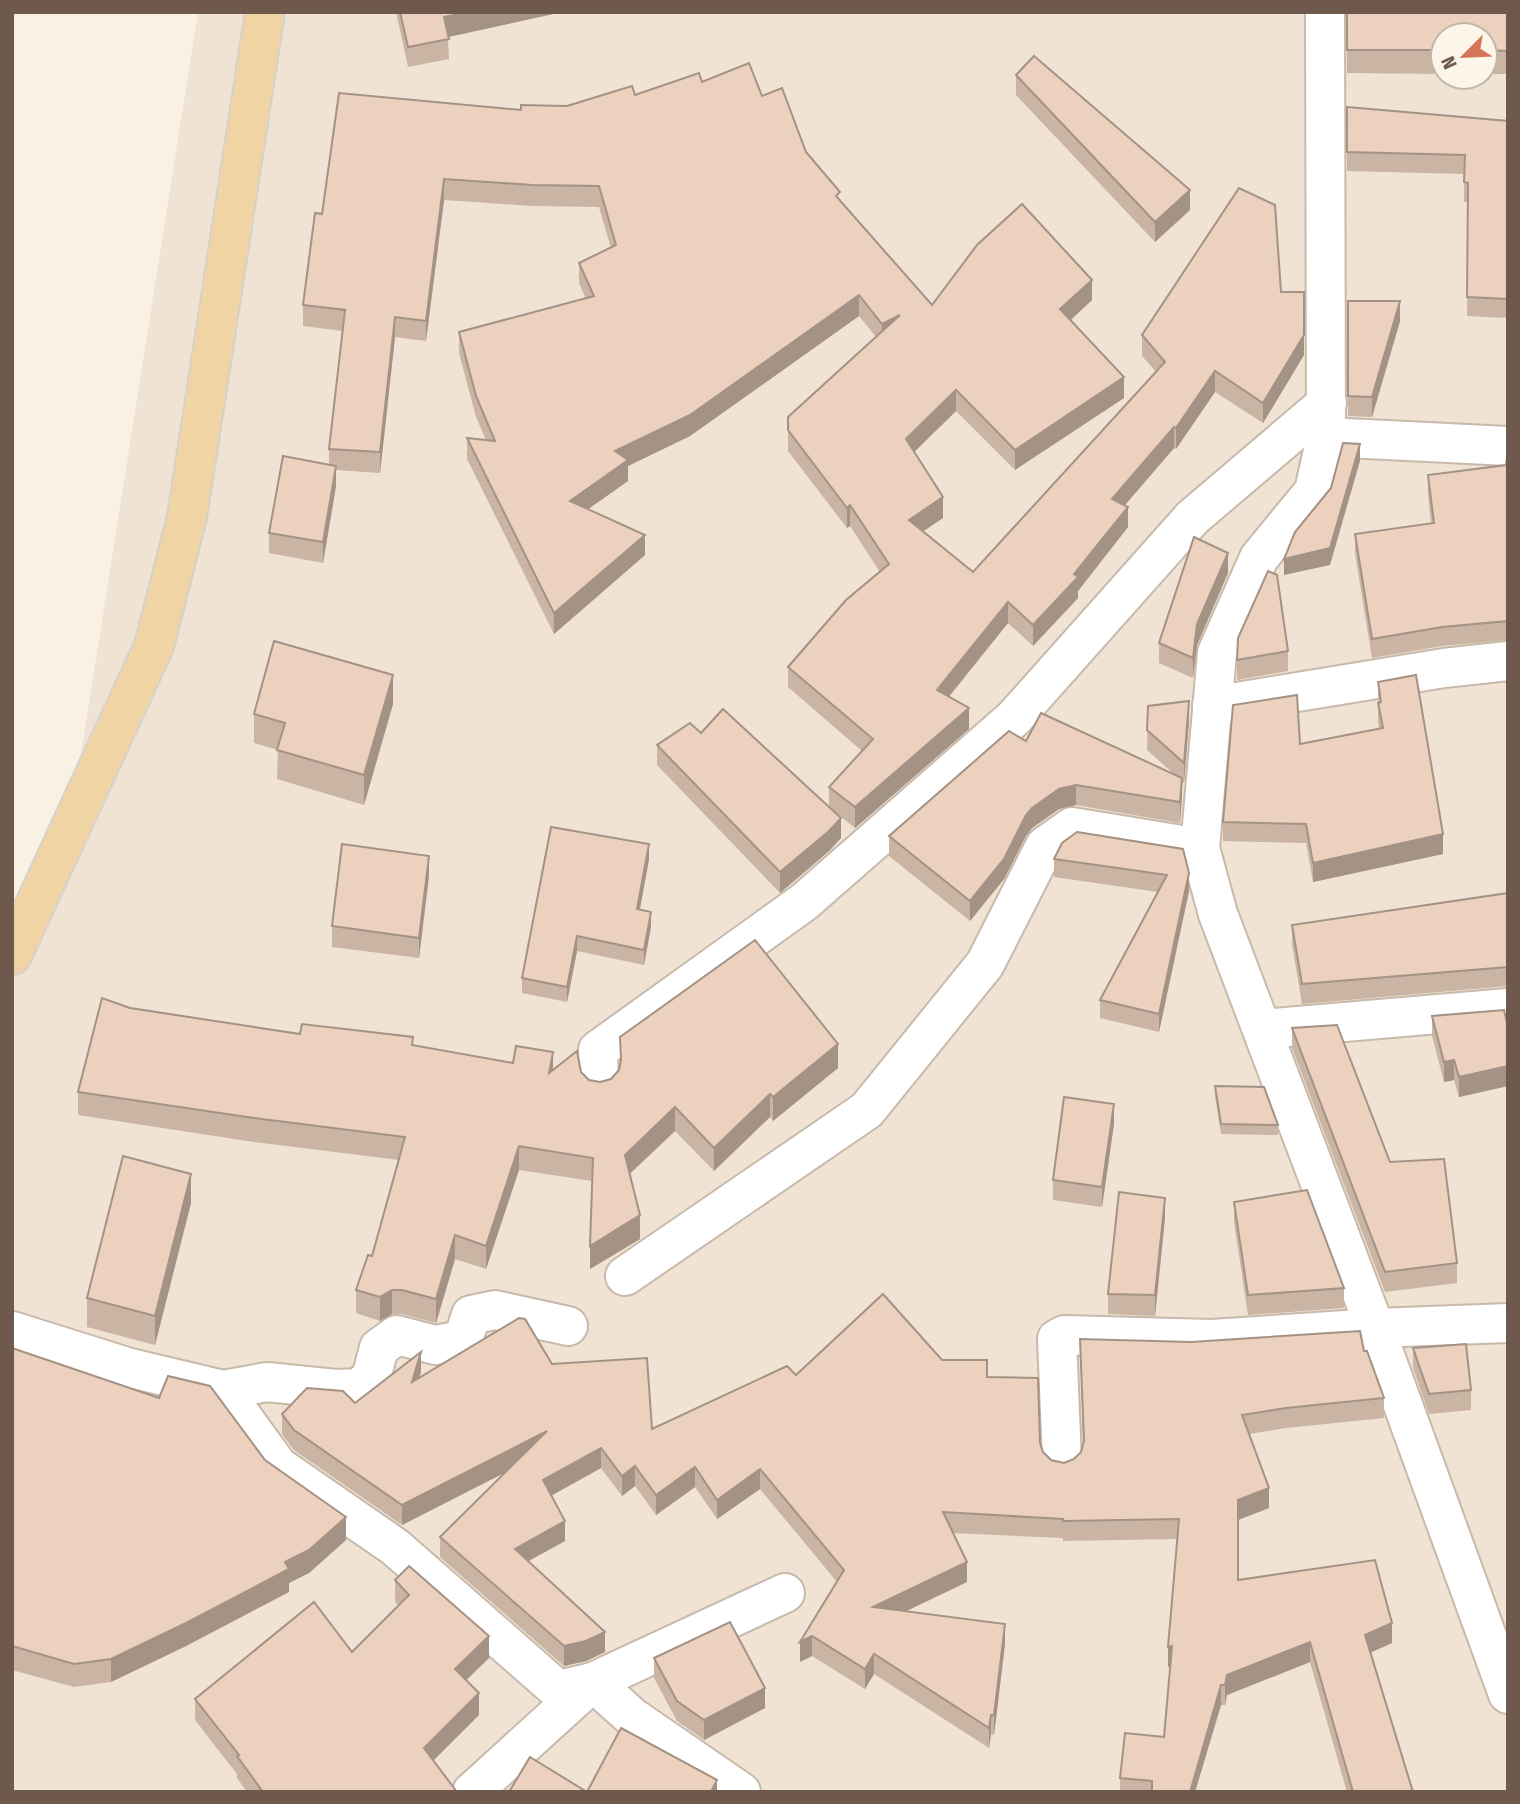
<svg xmlns="http://www.w3.org/2000/svg" width="1520" height="1804" viewBox="0 0 1520 1804" font-family="'Fira Sans Condensed',sans-serif">
	<style>
		.residential { fill: #f0e3d3; fill-rule: evenodd }
		.lines { fill: none; stroke-linecap: round; stroke-linejoin: round }
		.minor-casing { stroke: #c8b9ab; stroke-width: 42 }
		.major-casing { stroke: #d6d1cd; stroke-width: 42 }
		.minor { stroke: #fff; stroke-width: 38 }
		.major { stroke: #f0d4a3; stroke-width: 38 }
		.wall { fill: #cab4a3 }
		.shaded-wall { fill: #a49285 }
		.building { fill: #ebd1be; stroke: #a49285; stroke-width: 2 }
	</style>
	<rect width="100%" height="100%" fill="#f9f1e3"/>
	<path class="residential" d="M198,12H1508V1792H12V959L65,856ZM1443,35H1485V77H1443Z"/>
	<g class="lines">
		<defs>
			<g id="minor">
				<path d="M1325,12L1326,437L1314,491L1259,558L1217,653L1200,848L1218,914L1375,1328L1508,1694"/>
				<path d="M1326,437L1508,446"/>
				<path d="M1212,706L1444,668L1508,661"/>
				<path d="M1263,1029L1508,1008"/>
				<path d="M599,1084L598,1050L804,902L1014,718L1192,518L1327,403"/>
				<path d="M625,1276L867,1110L985,964L1045,846L1072,827L1200,848"/>
				<path d="M12,1331L130,1368L223,1390L278,1466L395,1547L558,1690L593,1682L785,1593"/>
				<path d="M223,1390L267,1382L336,1389L358,1388L371,1378L379,1348L397,1335L435,1345L463,1340L471,1315L495,1310L568,1326"/>
				<path d="M1062,1461L1057,1339L1064,1335L1212,1339L1375,1328L1508,1323"/>
				<path d="M593,1682L632,1717L741,1792"/>
				<path d="M472,1792L593,1682"/>
			</g>
			<path id="major" d="M12,955L154,646L187,517L265,12"/>
		</defs>
		<use href="#minor" class="minor-casing"/>
		<use href="#major" class="major-casing"/>
		<use href="#minor" class="minor"/>
		<use href="#major" class="major"/>
	</g>
	<g class="wall">
		<path d="M396,12H562L448,37L449,59L408,67Z"/>
		<path d="M1347,12H1508V74H1485V35H1443V74L1347,73Z"/>
		<path d="M1016,75L1190,210L1155,242L1016,95Z"/>
		<path d="M702,82L762,96L806,152L840,201L932,305L1092,300L1070,320L1124,398L1015,470L956,411L914,452L943,518L923,531L973,572L1156,372L1142,356V335L1281,292L1304,355L1263,423L1215,392L1176,449L1174,448L1125,505L1128,527L1078,591V598L1033,646L1008,623L949,697L969,729L855,828L830,808L841,838L829,851L780,893L657,765V745L701,733L829,807V787L862,751L788,687V667L880,572L850,526L847,528L788,451V417L876,337L859,316L690,436L628,466V481L588,509L645,555L554,634L467,459V438L486,440L476,417L459,353V332L586,299L579,283V263L611,248L599,207L532,206L444,200L426,341L395,337L380,473L336,470V486L323,563L269,553V533L329,465V449L343,331L303,326V305L322,214L521,110L567,106L635,95Z"/>
		<path d="M1347,107L1508,121V318L1467,316L1468,202H1464V174L1347,171Z"/>
		<path d="M1348,301L1400,321L1372,417L1348,416Z"/>
		<path d="M1508,449V640L1442,646L1372,658L1355,553V534L1431,523L1428,494V475L1506,465Z"/>
		<path d="M1228,573L1197,645L1193,678L1159,663V643Z"/>
		<path d="M1288,651V671L1237,680V660Z"/>
		<path d="M1378,682L1443,854L1313,882L1306,843L1223,841V822L1300,744L1379,729L1378,722Z"/>
		<path d="M393,704L364,805L277,779L278,750L254,743V714Z"/>
		<path d="M1148,706L1189,721L1184,783L1182,782L1180,823L1076,805L1059,809L1032,828L1026,836L1004,879L970,921L889,856V836L1026,741L1174,774L1147,750Z"/>
		<path d="M1183,849L1189,891L1159,1032L1100,1018V1000L1158,892L1054,877V859Z"/>
		<path d="M649,859L640,909L651,927L644,965L577,951L567,1002L522,993V978Z"/>
		<path d="M429,876L419,958L332,947V926Z"/>
		<path d="M1508,893V986L1302,1004L1292,944V925Z"/>
		<path d="M130,1008L300,1034L413,1045L553,1070L581,1072L589,1080L600,1082L611,1079L619,1070L620,1063V1037L838,1068L773,1121L770,1117L714,1171L675,1131L630,1174L640,1239L590,1269L592,1181L519,1170L486,1269L455,1259L436,1323L402,1314H392L380,1321L356,1313V1290L372,1256L399,1160L254,1142L78,1115V1092Z"/>
		<path d="M1432,1016L1508,1028V1086L1459,1097L1454,1080L1444,1082L1432,1036Z"/>
		<path d="M1292,1028L1390,1162L1457,1263V1283L1385,1292L1292,1048Z"/>
		<path d="M1215,1086L1278,1125V1135L1221,1134L1215,1096Z"/>
		<path d="M1114,1124L1102,1207L1053,1200V1180Z"/>
		<path d="M1234,1202L1344,1288V1308L1248,1315L1234,1222Z"/>
		<path d="M191,1203L155,1345L87,1327V1298Z"/>
		<path d="M1165,1218L1155,1316L1108,1314V1294Z"/>
		<path d="M1080,1339L1364,1351L1384,1398V1418L1286,1428L1249,1434L1269,1508L1238,1520V1580L1392,1643L1371,1652L1413,1792H1347L1310,1662L1227,1695L1225,1705H1221L1195,1792H1120V1778L1164,1737L1171,1666L1168,1667L1178,1539L1063,1541V1538L952,1533L967,1582L906,1611L1005,1644L994,1735L991,1734L989,1748L874,1674L865,1689L812,1656L800,1662L837,1582L760,1489L717,1519L695,1487L656,1515L635,1486L622,1496L601,1468L551,1496L565,1541L529,1561L605,1652L586,1661L564,1666L440,1557V1537L506,1472L402,1525L294,1450L282,1434V1414L355,1403L421,1372L419,1378L552,1364L652,1429L796,1375L942,1360L987,1377L1040,1443L1043,1452L1051,1460L1064,1463L1074,1459L1081,1452L1083,1444Z"/>
		<path d="M12,1348L265,1460L346,1540L309,1573L289,1583V1592L186,1646L111,1682L74,1687L12,1670Z"/>
		<path d="M1413,1348L1471,1390V1410L1429,1414L1413,1368Z"/>
		<path d="M395,1580L489,1658L466,1680L479,1715L433,1760L457,1792H247L237,1778V1774L195,1720V1699L352,1652L398,1605L395,1602Z"/>
		<path d="M654,1658L765,1708L704,1740L677,1721L654,1678Z"/>
	</g>
	<g class="shaded-wall">
		<path d="M468,12H562L444,38V17Z"/>
		<path d="M444,179V200L426,341V321Z"/>
		<path d="M1190,190V210L1155,242V222Z"/>
		<path d="M1092,280V300L1060,330V309Z"/>
		<path d="M859,295V316L690,436L628,466V481L570,522V501L615,451Z"/>
		<path d="M1400,301V321L1372,417V397Z"/>
		<path d="M900,315L882,344V324Z"/>
		<path d="M395,317V337L380,473V452Z"/>
		<path d="M1304,335V355L1263,423V403Z"/>
		<path d="M1215,371V392L1176,449V428Z"/>
		<path d="M1124,377V398L1015,470V450Z"/>
		<path d="M956,390V411L906,460V439Z"/>
		<path d="M1174,427V448L1112,520V499Z"/>
		<path d="M1360,444V461L1330,565L1284,575V559Z"/>
		<path d="M336,466V486L323,563V542Z"/>
		<path d="M943,497V518L909,541V520Z"/>
		<path d="M850,505V526L847,528V508Z"/>
		<path d="M1128,507V527L1078,591V598L1033,646V625Z"/>
		<path d="M645,535V555L554,634V613Z"/>
		<path d="M1228,553V573L1197,645L1193,678V658L1197,624Z"/>
		<path d="M1008,602V623L937,711V690Z"/>
		<path d="M393,675V704L364,805V775Z"/>
		<path d="M1189,701V721L1184,783V763Z"/>
		<path d="M969,708V729L855,828V807Z"/>
		<path d="M1182,778V798L1180,823V802Z"/>
		<path d="M1076,785V805L1059,809L1032,828L1026,836L1004,879L970,921V901L1026,815L1032,808L1059,789Z"/>
		<path d="M841,818V838L829,851L780,893V872Z"/>
		<path d="M1443,834V854L1313,882V863Z"/>
		<path d="M649,844V859L637,924V909Z"/>
		<path d="M429,856V876L419,958V938Z"/>
		<path d="M1189,873V891L1159,1032V1014Z"/>
		<path d="M651,912V927L644,965V950Z"/>
		<path d="M577,936V951L567,1002V987Z"/>
		<path d="M838,1044V1068L773,1121V1097Z"/>
		<path d="M553,1052V1076L549,1073Z"/>
		<path d="M1454,1060V1080L1444,1082V1062Z"/>
		<path d="M1508,1066V1086L1459,1097V1077Z"/>
		<path d="M770,1094V1117L714,1171V1148Z"/>
		<path d="M1114,1104V1124L1102,1207V1187Z"/>
		<path d="M675,1107V1131L625,1178V1155Z"/>
		<path d="M519,1146V1170L486,1269V1246Z"/>
		<path d="M191,1174V1203L155,1345V1316Z"/>
		<path d="M1165,1198V1218L1155,1316V1295Z"/>
		<path d="M640,1215V1239L590,1269V1246Z"/>
		<path d="M455,1235V1259L436,1323V1299Z"/>
		<path d="M392,1290V1314L380,1321V1297Z"/>
		<path d="M421,1352V1372L412,1402V1382Z"/>
		<path d="M547,1431V1451L402,1525V1505Z"/>
		<path d="M601,1448V1468L543,1500V1480Z"/>
		<path d="M635,1466V1486L622,1496V1476Z"/>
		<path d="M695,1467V1487L656,1515V1495Z"/>
		<path d="M760,1469V1489L717,1519V1500Z"/>
		<path d="M1269,1488V1508L1238,1520V1500Z"/>
		<path d="M346,1517V1540L309,1573L289,1583V1592L186,1646L111,1682V1659L285,1562Z"/>
		<path d="M565,1521V1541L515,1568V1549Z"/>
		<path d="M967,1562V1582L873,1627V1607Z"/>
		<path d="M1392,1623V1643L1365,1655V1635Z"/>
		<path d="M1005,1624V1644L994,1735V1715Z"/>
		<path d="M605,1632V1652L586,1661L564,1666V1646Z"/>
		<path d="M489,1636V1658L455,1691V1669Z"/>
		<path d="M812,1636V1656L800,1662V1642Z"/>
		<path d="M1310,1642V1662L1227,1695L1225,1705V1685L1227,1675Z"/>
		<path d="M1172,1646V1665L1168,1667V1647Z"/>
		<path d="M874,1654V1674L865,1689V1669Z"/>
		<path d="M1221,1685V1705L1195,1792H1190Z"/>
		<path d="M765,1688V1708L704,1740V1720Z"/>
		<path d="M479,1693V1715L424,1770V1748Z"/>
		<path d="M991,1715V1734L989,1748V1728Z"/>
		<path d="M717,1780V1792H711Z"/>
	</g>
	<g class="building">
		<path d="M400,12H468L444,17L449,39L408,47Z"/>
		<path d="M1347,12H1508V51L1485,50V35H1443V50H1347Z"/>
		<path d="M1034,56L1190,190L1155,222L1016,75Z"/>
		<path d="M749,63L762,96L782,88L806,152L840,192L836,196L932,305L977,245L1022,204L1092,280L1060,309L1124,377L1015,450L956,390L906,439L943,497L909,520L973,572L1165,362L1142,335L1239,188L1275,205L1281,292H1304V335L1263,403L1215,371L1176,428L1174,427L1112,499L1128,507L1074,574L1078,577L1033,625L1008,602L937,690L969,708L855,807L829,787L873,739L788,667L846,600L889,564L850,505L847,508L788,430V417L900,315L882,324L859,295L690,415L615,451L628,460L570,501L645,535L554,613L467,438L495,441L476,396L459,332L594,296L579,263L616,245L599,186L532,185L444,179L426,321L395,317L380,452L329,449L345,310L303,305L315,213L322,214L339,93L521,110V105L567,106L632,86L635,95L699,73L702,82Z"/>
		<path d="M1347,107L1508,121V299L1467,297L1468,183L1464,182L1465,155L1347,152Z"/>
		<path d="M1348,301H1400L1372,397L1348,396Z"/>
		<path d="M1343,443L1360,444L1330,548L1284,559L1295,532L1331,488Z"/>
		<path d="M1508,449V621L1442,627L1372,639L1355,534L1434,523L1428,475L1506,465Z"/>
		<path d="M283,456L336,466L323,542L269,533Z"/>
		<path d="M1194,537L1228,553L1197,624L1193,658L1159,643Z"/>
		<path d="M1268,571L1277,575L1288,651L1237,660L1238,638Z"/>
		<path d="M274,641L393,675L364,775L277,750L285,723L254,714Z"/>
		<path d="M1416,675L1443,834L1313,863L1306,824L1223,822L1233,705L1297,695L1300,744L1383,728L1378,703L1381,702L1378,682Z"/>
		<path d="M1189,701L1184,763L1147,730L1148,706Z"/>
		<path d="M723,709L841,818L829,831L780,872L657,745L690,723L701,733Z"/>
		<path d="M1041,713L1182,778L1180,802L1076,785L1059,789L1032,808L1026,815L1004,859L970,901L889,836L1009,731L1026,741Z"/>
		<path d="M551,827L649,844L637,909L651,912L644,950L577,936L567,987L522,978Z"/>
		<path d="M1077,832L1183,849L1189,873L1159,1014L1100,1000L1167,875L1054,859L1062,843Z"/>
		<path d="M342,844L429,856L419,938L332,926Z"/>
		<path d="M1508,893V967L1302,984L1292,925Z"/>
		<path d="M755,940L838,1044L773,1097L770,1094L714,1148L675,1107L625,1155L640,1215L590,1246L593,1158L519,1146L486,1246L455,1235L436,1299L402,1290H392L380,1297L356,1290L368,1255L372,1256L405,1137L254,1118L78,1092L102,998L130,1008L300,1034L302,1024L413,1037L412,1045L513,1063L516,1046L553,1052L549,1073L577,1051L581,1072L589,1080L600,1082L611,1079L619,1070L621,1060L620,1037Z"/>
		<path d="M1504,1010L1508,1028V1066L1459,1077L1454,1060L1444,1062L1432,1016Z"/>
		<path d="M1337,1025L1390,1162L1444,1159L1457,1263L1385,1272L1292,1028Z"/>
		<path d="M1215,1086L1264,1087L1278,1125L1221,1124Z"/>
		<path d="M1064,1097L1114,1104L1102,1187L1053,1180Z"/>
		<path d="M123,1156L191,1174L155,1316L87,1298Z"/>
		<path d="M1307,1190L1344,1288L1248,1295L1234,1202Z"/>
		<path d="M1119,1192L1165,1198L1155,1295L1108,1294Z"/>
		<path d="M883,1294L942,1360H987V1377L1038,1378L1040,1443L1043,1452L1051,1460L1064,1463L1074,1459L1081,1452L1084,1441L1080,1339L1191,1342L1360,1331L1364,1351H1367L1384,1398L1286,1408L1242,1415L1269,1488L1238,1500V1580L1375,1560L1392,1623L1365,1635L1413,1792H1353L1310,1642L1227,1675L1225,1685H1221L1190,1792H1152V1781L1120,1778L1125,1733L1164,1737L1172,1646L1168,1647L1179,1519L1063,1521V1519L943,1512L967,1562L873,1607L1005,1624L994,1715H991L989,1728L874,1654L865,1669L812,1636L800,1642L844,1570L760,1469L717,1500L695,1467L656,1495L635,1466L622,1476L601,1448L543,1480L565,1521L515,1549L605,1632L586,1641L564,1646L440,1537L547,1431L402,1505L294,1430L282,1414L307,1388L343,1391L355,1403L421,1352L412,1382L519,1318L525,1319L552,1364L647,1358L652,1429L787,1366L796,1375Z"/>
		<path d="M1466,1344L1471,1390L1429,1394L1413,1348Z"/>
		<path d="M12,1348L159,1398L168,1376L210,1386L265,1460L346,1517L309,1550L285,1562L289,1569L186,1623L111,1659L74,1664L12,1646Z"/>
		<path d="M409,1566L489,1636L455,1669L479,1693L424,1748L457,1792H263L237,1756L239,1755L195,1699L314,1602L352,1652L409,1595L395,1580Z"/>
		<path d="M730,1622L765,1688L704,1720L677,1701L654,1658Z"/>
		<path d="M621,1728L717,1780L711,1792H587Z"/>
		<path d="M530,1757L587,1792H509Z"/>
	</g>
	<rect width="1520" height="1804" fill="none" stroke="#6e594c" stroke-width="28"/>
	<g transform="translate(1464 56) rotate(246)"><circle r="33" fill="#fcf5e9" stroke="#c3b7aa" stroke-width="2"/>
	<path d="M0-5L12 26L0 18L-12 26Z" fill="#d57456"/>
	<text y="-10" font-size="19" font-weight="bold" text-anchor="middle" fill="#6e594c">N</text>
	</g>
</svg>
